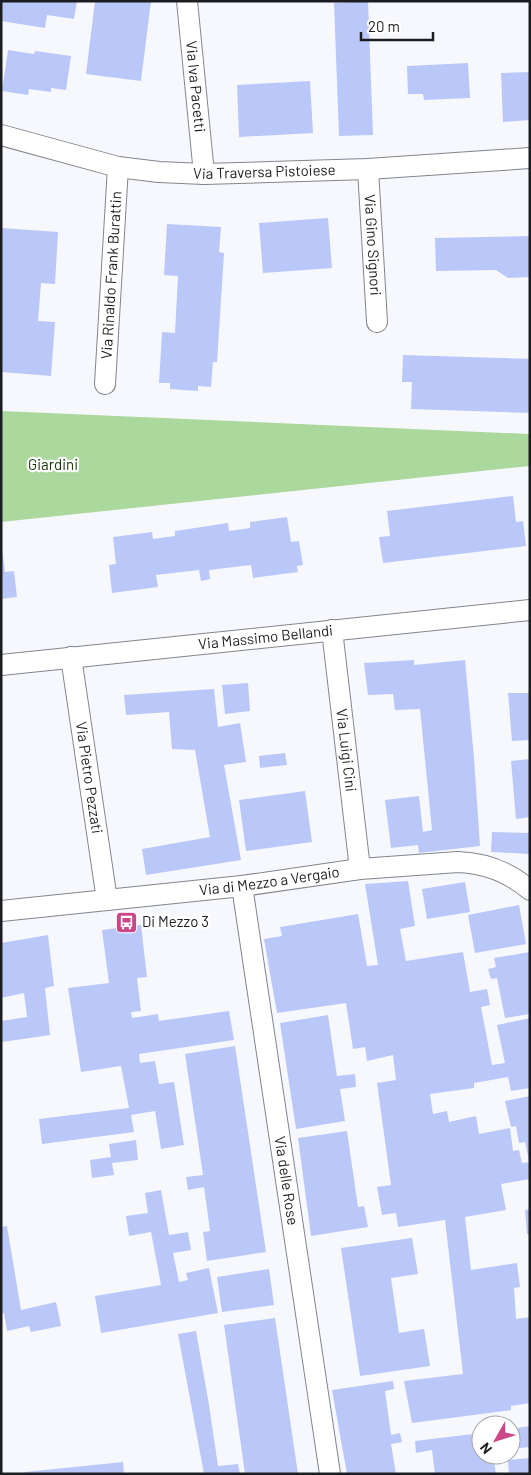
<svg xmlns="http://www.w3.org/2000/svg" width="531" height="1475" viewBox="0 0 531 1475" font-family="Barlow,sans-serif">
	<style>
		.green { fill: #abd89d }
		.building { fill: #b9c8f8 }
		.lines { fill: none; stroke-linecap: round; stroke-linejoin: round }
		.minor-casing { stroke: #83858d; stroke-width: 22 }
		.minor { stroke: #fff; stroke-width: 20 }
		.labels { text-anchor: middle; stroke-width: 4.5; stroke-linejoin: round; paint-order: stroke }
		.street-label { font-size: 15px; fill: #1c1d20; stroke: #fff }
		.park-label { font-size: 15px; fill: #123603; stroke: #fff }
		.poi-label { font-size: 15px; fill: #1c1d20; stroke: #fff; text-anchor: start }
	</style>
	<rect width="100%" height="100%" fill="#f7f8fe"/>
	<path class="green" d="M1,411L530,434V466L1,522Z"/>
	<g class="building">
		<path d="M1,1H77L74,19L47,15L45,28L1,21Z"/>
		<path d="M95,1H151L141,81L86,74Z"/>
		<path d="M368,1L373,135L339,136L334,3Z"/>
		<path d="M8,50L34,54L35,51L71,56L66,90L51,88V92L29,89L28,95L2,91Z"/>
		<path d="M468,63L470,98L424,100L423,94H408L407,66Z"/>
		<path d="M530,72V120L503,122L501,73Z"/>
		<path d="M310,81L313,133L239,137L237,85Z"/>
		<path d="M328,218L332,268L263,273L259,223Z"/>
		<path d="M167,224L221,227L219,252L224,253L217,362H213L211,387L198,386V391L170,389V383H159L162,332L175,333L178,276L164,275Z"/>
		<path d="M2,228L58,232L55,284L41,283L38,321L55,322L51,376L1,372Z"/>
		<path d="M529,236L530,277L508,278L496,270L436,271L435,238Z"/>
		<path d="M403,355L530,359V413L411,409L412,382H402Z"/>
		<path d="M513,496L516,522L523,521L526,546L383,563L379,537L390,536L387,511Z"/>
		<path d="M287,517L291,542L299,541L303,565L297,566L298,572L253,578L251,565L209,570L210,579L201,581L199,570L156,575L158,587L112,593L109,565L116,564L113,537L152,532L153,539L175,536V531L228,523L229,531L250,528V522Z"/>
		<path d="M1,549H2L5,572L14,571L17,597L1,599Z"/>
		<path d="M414,660V665L465,660L474,758L480,846L419,853L418,845L391,848L385,800L419,796L423,832L432,830L420,709L395,710L393,694L368,695L364,663Z"/>
		<path d="M248,683L250,711L225,714L222,685Z"/>
		<path d="M214,689L218,727L240,723L246,762L224,765L241,860L146,875L142,849L210,837L195,750L172,749L169,712L126,715L124,695Z"/>
		<path d="M508,693H530V740L512,741Z"/>
		<path d="M285,753L287,765L260,768L259,756Z"/>
		<path d="M530,759V817L516,819L511,761Z"/>
		<path d="M305,791L312,842L246,851L239,800Z"/>
		<path d="M492,832L530,833V854L491,852Z"/>
		<path d="M408,881L415,926L400,929L406,961L463,952L470,992L487,989L490,1005L481,1007L492,1065L505,1063L497,1025L530,1018V1088L511,1091L508,1077L474,1083V1088L430,1094L433,1114L447,1111L449,1122L476,1116L479,1134L510,1128L513,1151L519,1150L522,1163L530,1162V1179L501,1184L506,1210L465,1217L471,1270L517,1263L520,1287L514,1288L516,1319L530,1317V1403L511,1406V1410L412,1423L404,1381L463,1374L445,1220L398,1227L396,1213L382,1215L377,1187L391,1185L377,1083L396,1080L393,1055L367,1061L365,1047L353,1049L346,1003L277,1013L264,939L282,936L280,927L358,914L367,966L378,965L365,884Z"/>
		<path d="M465,882L470,912L427,919L422,889Z"/>
		<path d="M519,905L526,944L475,953L468,915Z"/>
		<path d="M141,925L147,977L137,978L141,1011L131,1012L132,1018L158,1014L159,1021L229,1011L234,1040L139,1054L140,1063L155,1061L159,1084L174,1082L184,1145L161,1149L155,1111L131,1115L134,1132L42,1144L39,1119L129,1108L121,1066L81,1072L68,988L109,983L102,930Z"/>
		<path d="M48,935L54,986L45,988L50,1035L2,1042L1,1021L27,1017L24,993L1,998V943Z"/>
		<path d="M530,952V1014L505,1018L497,978L491,979L488,969L496,967L494,958Z"/>
		<path d="M328,1015L337,1076L355,1074L356,1087L340,1089L345,1121L296,1129L280,1023Z"/>
		<path d="M235,1046L266,1252L207,1261L203,1232L210,1231L204,1187L188,1190L186,1177L203,1175L185,1054Z"/>
		<path d="M530,1096V1160L529,1161L525,1142L519,1143L516,1126L511,1127L505,1101Z"/>
		<path d="M347,1131L358,1207L364,1206L368,1227L311,1236L298,1138Z"/>
		<path d="M136,1140L138,1160L112,1163L114,1175L92,1178L90,1160L111,1157L109,1144Z"/>
		<path d="M161,1190L169,1235L188,1232L191,1250L173,1253L179,1282L188,1280L186,1273L209,1268L218,1313L101,1333L95,1296L161,1285L151,1232L129,1236L126,1216L148,1213L145,1193Z"/>
		<path d="M530,1209V1234H527L525,1210Z"/>
		<path d="M7,1226L21,1310L56,1302L61,1326L31,1332L29,1326L7,1331L4,1313L1,1314V1227Z"/>
		<path d="M412,1238L418,1274L391,1278L399,1333L424,1329L430,1366L360,1376L341,1248Z"/>
		<path d="M269,1269L274,1305L222,1312L217,1277Z"/>
		<path d="M275,1318L298,1474H245L224,1325Z"/>
		<path d="M196,1331L209,1405L218,1466L238,1464L240,1474H204L178,1334Z"/>
		<path d="M393,1381L394,1389L385,1391L391,1435L400,1433L402,1442L391,1444L396,1474H347L332,1390Z"/>
		<path d="M530,1426V1447L511,1449V1429Z"/>
		<path d="M481,1433V1455H495L494,1461L496,1474H435L432,1450L416,1453L415,1441Z"/>
		<path d="M530,1458V1474H509L508,1460Z"/>
		<path d="M123,1462L124,1474H25V1472Z"/>
	</g>
	<g class="lines">
		<defs>
			<g id="minor">
				<path id="s1" d="M187,1L204,174"/>
				<path id="s2" d="M1,135L118,167L159,172L204,174L368,169L530,158"/>
				<path id="s3" d="M368,169L377,322"/>
				<path id="s4" d="M105,384L118,167"/>
				<path id="s5" d="M332,630L360,869"/>
				<path id="s6" d="M71,657L107,900"/>
				<path id="s7" d="M1,665L530,610"/>
				<path id="s8" d="M242,886L330,1474"/>
				<path id="s9" d="M1,911L242,886L360,869L458,862C485,863 509,872 530,890"/>
			</g>
		</defs>
		<use href="#minor" class="minor-casing"/>
		<use href="#minor" class="minor"/>
	</g>
	<defs>
		<symbol id="bus-square" viewBox="-11 -11 22 22"><rect x="-9" y="-9" width="18" height="18" rx="4" fill="#cc4788" stroke="#fff"/><path d="M-5-6H5V4H4V6H2V4H-2V6H-4V4H-5ZM-3.5-4V0h7V-4ZM-3.5 1.2v1.5H-2V1.2ZM2 1.2v1.5H3.5V1.2Z" fill="#fff"/></symbol>
	</defs>
	<g fill-rule="evenodd">
		<use href="#bus-square" x="114" y="910" width="25" height="25"/>
	</g>
	<g class="labels">
		<g class="street-label">
			<text dy="5" stroke="none"><textPath href="#s1" startOffset="86">Via Iva Pacetti</textPath></text>
			<text dy="5" stroke="none"><textPath href="#s2" startOffset="268">Via Traversa Pistoiese</textPath></text>
			<text dy="5" stroke="none"><textPath href="#s3" startOffset="76">Via Gino Signori</textPath></text>
			<text dy="5" stroke="none"><textPath href="#s4" startOffset="109">Via Rinaldo Frank Burattin</textPath></text>
			<text dy="5" stroke="none"><textPath href="#s7" startOffset="266">Via Massimo Bellandi</textPath></text>
			<text dy="5" stroke="none"><textPath href="#s5" startOffset="121">Via Luigi Cini</textPath></text>
			<text dy="5" stroke="none"><textPath href="#s6" startOffset="122">Via Pietro Pezzati</textPath></text>
			<text dy="5" stroke="none"><textPath href="#s9" startOffset="270">Via di Mezzo a Vergaio</textPath></text>
			<text dy="5" stroke="none"><textPath href="#s8" startOffset="298">Via delle Rose</textPath></text>
		</g>
		<g class="park-label">
			<text x="53" y="470">Giardini</text>
		</g>
		<g class="poi-label">
			<text x="142" y="927">Di Mezzo 3</text>
		</g>
	</g>
	<rect width="531" height="1475" fill="none" stroke="#1c1d20" stroke-width="5"/>
	<g transform="translate(496 1440) rotate(231)"><circle r="24" fill="#ffffff" stroke="#a4a5a6"/>
	<path d="M0-4L9 19L0 12L-9 19Z" fill="#cc4788"/>
	<text y="-8" font-size="14" font-weight="bold" text-anchor="middle" fill="#1c1d20">N</text>
	</g>
	<path d="M361 32v8h72v-8" fill="none" stroke="#1c1d20" stroke-width="2.5"/>
	<text x="368" y="32" font-size="15" fill="#1c1d20" stroke="#ffffff" stroke-width="4" paint-order="stroke">20 m</text>
</svg>
